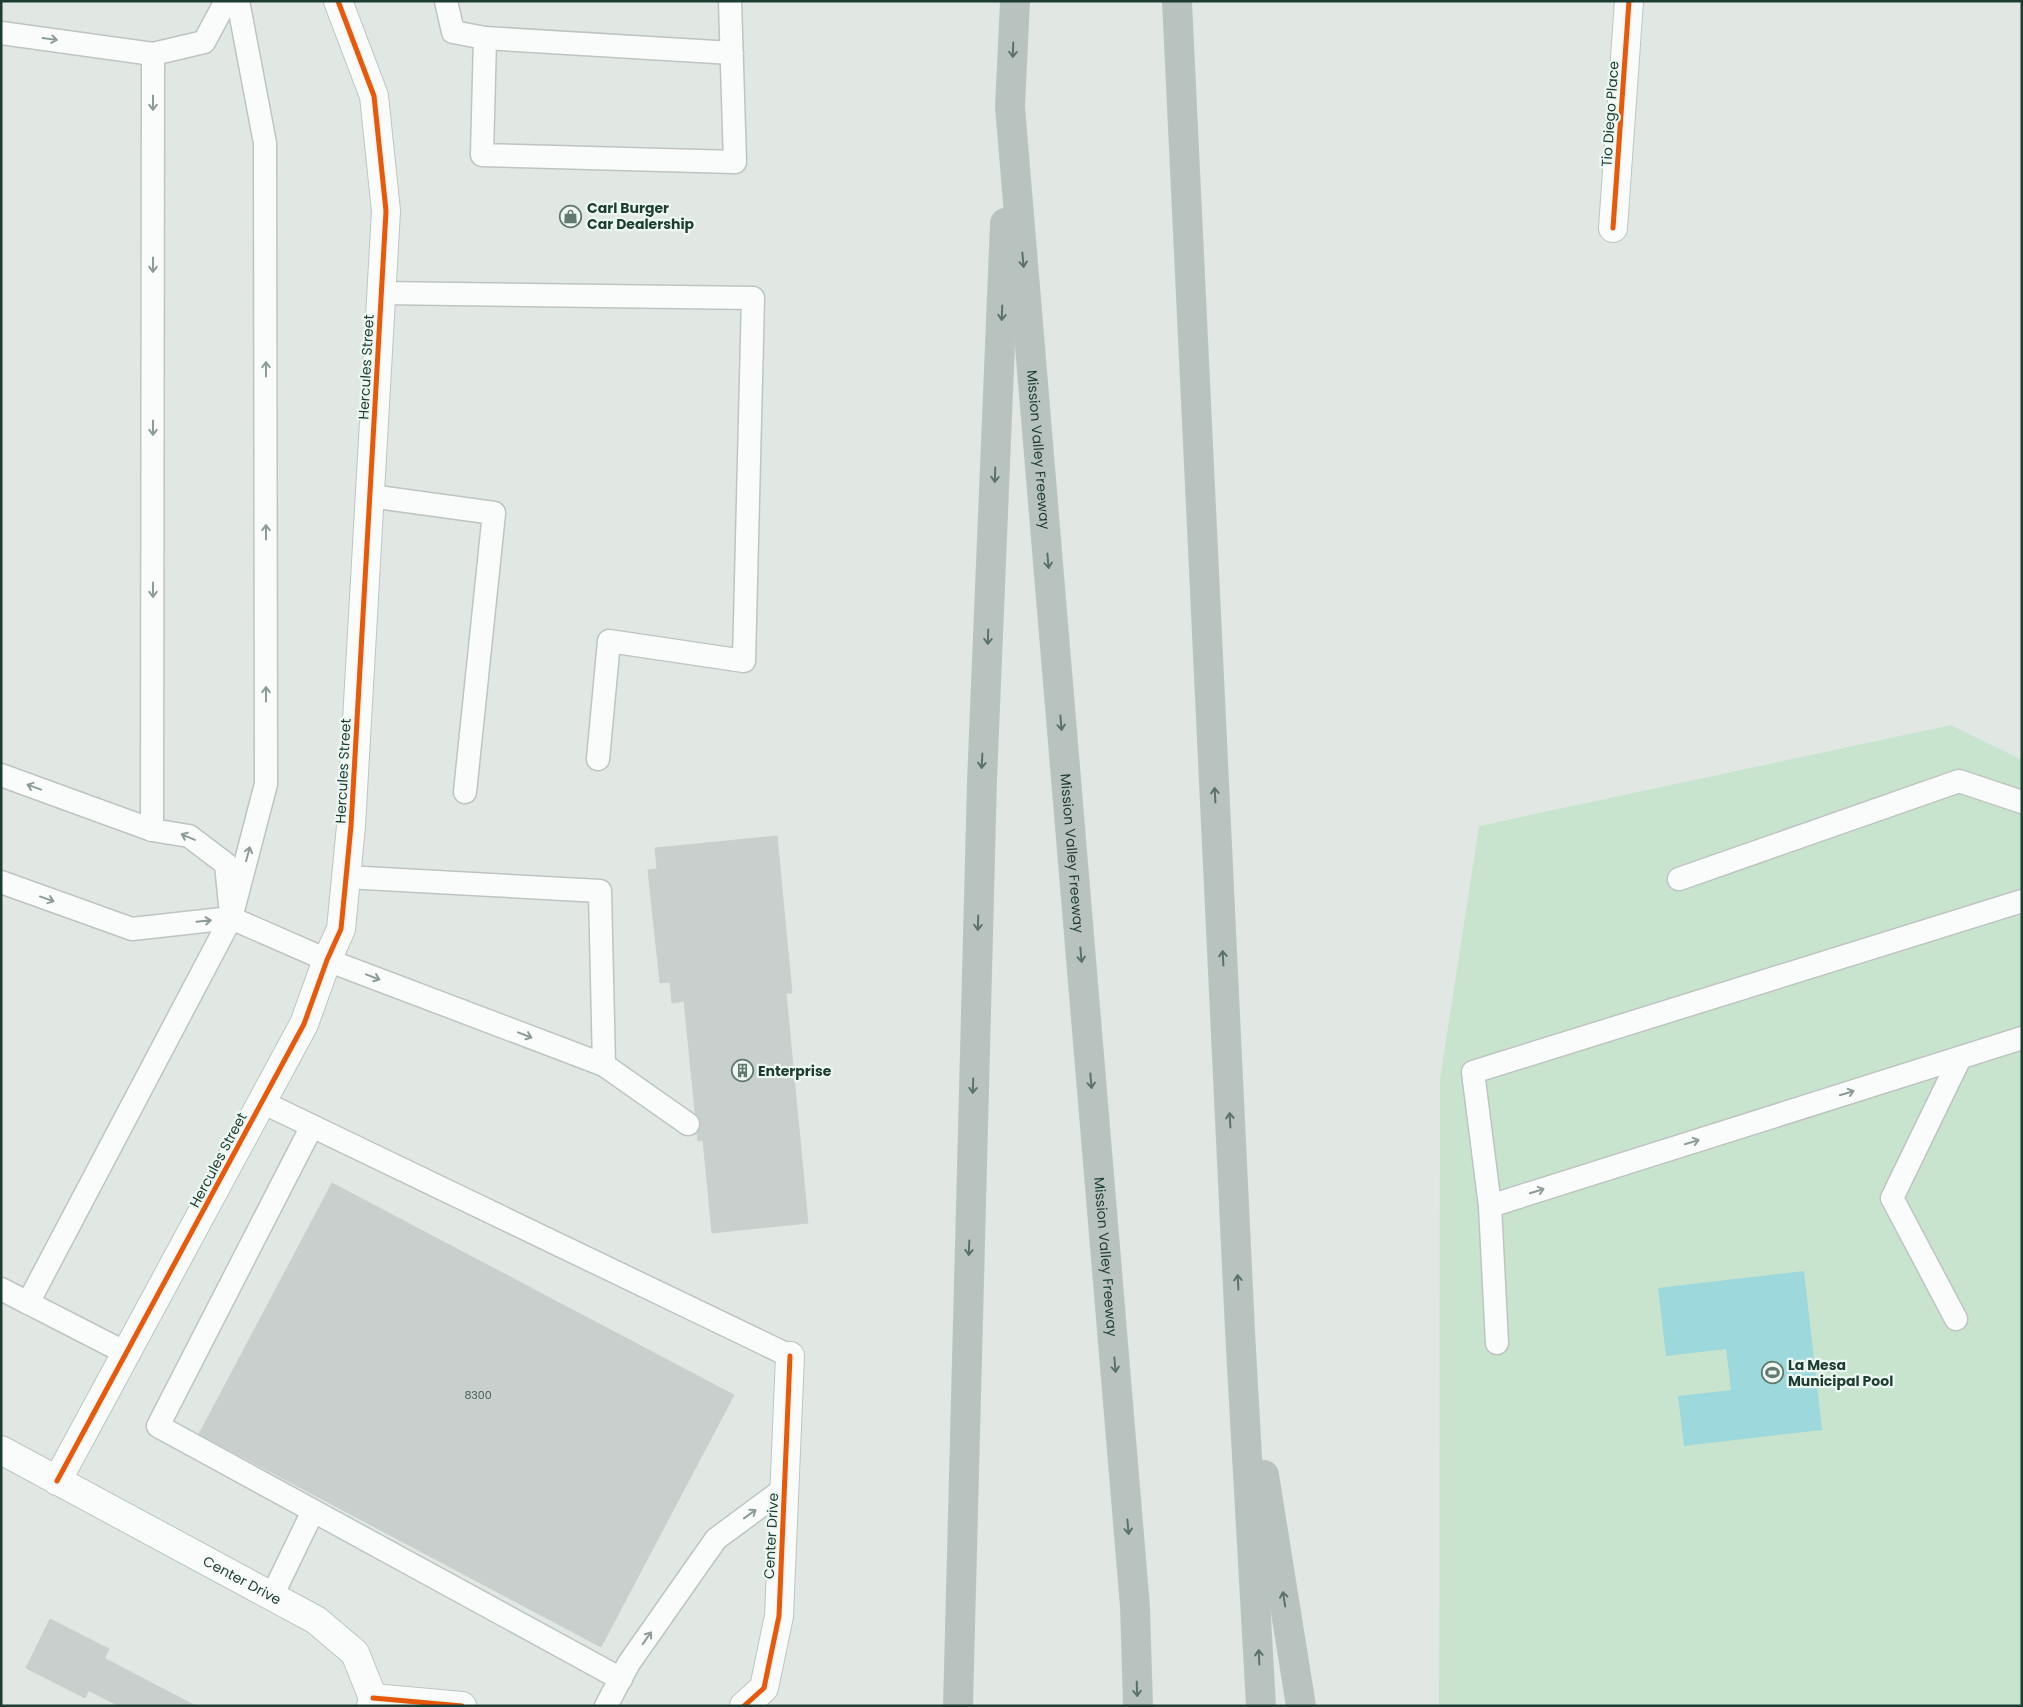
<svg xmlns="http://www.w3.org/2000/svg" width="2023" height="1707" viewBox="0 0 2023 1707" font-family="Poppins,sans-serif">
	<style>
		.green { fill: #c8e4ce }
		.water { fill: #9cd8dc }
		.building { fill: #c8cfcc; stroke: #c9d1cd }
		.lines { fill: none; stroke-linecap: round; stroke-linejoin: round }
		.service-casing { stroke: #bec5c1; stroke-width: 25 }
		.minor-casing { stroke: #bec5c1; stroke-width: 30 }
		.secondary-casing { stroke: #bcc6c1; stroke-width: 30 }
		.motorway-casing { stroke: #bbc5c1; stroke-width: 30 }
		.service { stroke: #fafcfb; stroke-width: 22 }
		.minor { stroke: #fafcfb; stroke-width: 28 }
		.secondary { stroke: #fafcfb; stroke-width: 28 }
		.motorway { stroke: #b8c2bf; stroke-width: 28 }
		.cycleway-casing { stroke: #eef8f2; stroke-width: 8 }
		.cycleway { stroke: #e8590c; stroke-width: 5 }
		.oneway { stroke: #8c9c96 }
		.oneway2 { stroke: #5b726a }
		.labels { text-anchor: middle; stroke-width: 4.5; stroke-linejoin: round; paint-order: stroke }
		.number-label { font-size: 11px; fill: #486259 }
		.street-label { font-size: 14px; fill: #1d3d32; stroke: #eef8f2 }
		.poi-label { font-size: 14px; font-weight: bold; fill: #1d3d32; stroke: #eef8f2; text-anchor: start }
	</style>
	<rect width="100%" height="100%" fill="#e1e8e4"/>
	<path class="green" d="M1951,725L2022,760V1706H1439L1440,1079L1479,826Z"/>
	<path class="water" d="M1804,1271L1822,1430L1684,1446L1678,1396L1731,1390L1726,1349L1666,1356L1658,1288Z"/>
	<g class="building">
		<path d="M777,836L792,993H786L808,1223L712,1233L703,1140L698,1141L684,1001L672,1003L670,982L660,983L648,870L657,869L655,848Z"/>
		<path d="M332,1183L734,1395L601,1647L199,1434Z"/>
		<path d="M50,1619L109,1649L85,1698L26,1668Z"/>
		<path d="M104,1658L196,1706H119L88,1690Z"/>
	</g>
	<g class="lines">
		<defs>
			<g id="service">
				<path d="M446,1L453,32L485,38"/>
				<path d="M730,1L735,162L482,155L485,38L732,53"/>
				<path d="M1,33L153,54L204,42L226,1"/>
				<path d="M381,293L753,298L744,661L609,641L598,759"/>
				<path d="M370,496L494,513L465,792"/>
				<path d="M1,775L152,830L189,836L226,864L230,905"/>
				<path d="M152,830L153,54"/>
				<path d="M346,877L600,891L604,1065"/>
				<path d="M1679,879L1959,781L2022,802"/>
				<path d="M1,882L132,929L231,918L327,960L604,1065L688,1124"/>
				<path d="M262,1102L790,1356"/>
				<path d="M312,1126L158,1426L621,1679"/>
				<path d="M1490,1206L2022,1038"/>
				<path d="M1,1289L126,1353"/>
				<path d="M28,1303L231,918L266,784L265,143L238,1"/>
				<path d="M1956,1319L1892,1198L1960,1058"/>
				<path d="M1497,1343L1490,1206L1473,1072L2022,901"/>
				<path d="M272,1596L313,1511"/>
				<path d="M606,1706L629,1663L716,1539L785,1488"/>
			</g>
			<g id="minor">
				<path d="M1613,228L1629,1"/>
				<path d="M57,1481L304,1024L327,960L341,929L351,826L386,211L374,96L338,1"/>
				<path d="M373,1698L462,1706"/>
				<path d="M744,1706L764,1688L779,1616L790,1356"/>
			</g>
			<g id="secondary">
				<path id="s1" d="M1,1450L316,1620L355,1653L373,1698L371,1706"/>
			</g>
			<g id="motorway">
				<path id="s2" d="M1015,1L1010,107L1135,1607L1138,1706"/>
				<path d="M1177,1L1240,1331L1261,1706"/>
				<path d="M1264,1475L1301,1706"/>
				<path d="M958,1706L982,781L1005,223"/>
			</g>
		</defs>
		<use href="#service" class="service-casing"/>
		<use href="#minor" class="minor-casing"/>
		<use href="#secondary" class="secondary-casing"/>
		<use href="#motorway" class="motorway-casing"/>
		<use href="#service" class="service"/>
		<use href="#minor" class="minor"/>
		<use href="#secondary" class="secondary"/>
		<use href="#motorway" class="motorway"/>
		<defs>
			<g id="cycleway">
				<path d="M1613,228L1629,1"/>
				<path d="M57,1481L304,1024L327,960L341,929L351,826L386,211L374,96L338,1"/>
				<path d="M373,1698L462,1706"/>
				<path d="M744,1706L764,1688L779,1616L790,1356"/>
			</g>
		</defs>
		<use href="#cycleway" class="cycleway-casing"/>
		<use href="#cycleway" class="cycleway"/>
	</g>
	<defs><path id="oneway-shaft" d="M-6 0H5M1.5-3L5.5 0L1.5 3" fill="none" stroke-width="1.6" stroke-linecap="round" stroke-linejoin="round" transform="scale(1.25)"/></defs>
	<g class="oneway">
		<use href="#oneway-shaft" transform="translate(50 39) rotate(8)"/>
		<use href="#oneway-shaft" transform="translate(153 103) rotate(90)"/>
		<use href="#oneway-shaft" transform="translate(153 265) rotate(90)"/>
		<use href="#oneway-shaft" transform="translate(266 369) rotate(-90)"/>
		<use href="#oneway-shaft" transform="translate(153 428) rotate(90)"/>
		<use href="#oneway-shaft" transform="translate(266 532) rotate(-90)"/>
		<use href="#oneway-shaft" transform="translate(153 590) rotate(90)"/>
		<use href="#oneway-shaft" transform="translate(266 694) rotate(-90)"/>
		<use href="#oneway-shaft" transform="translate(34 787) rotate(-160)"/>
		<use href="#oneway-shaft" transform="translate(188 837) rotate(-157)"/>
		<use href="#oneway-shaft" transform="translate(248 854) rotate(-75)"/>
		<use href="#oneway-shaft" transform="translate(47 899) rotate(20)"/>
		<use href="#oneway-shaft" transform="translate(204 921) rotate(-6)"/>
		<use href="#oneway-shaft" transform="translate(373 977) rotate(21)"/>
		<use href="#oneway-shaft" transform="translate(525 1035) rotate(21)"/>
		<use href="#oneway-shaft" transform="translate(1847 1093) rotate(-17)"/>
		<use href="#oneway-shaft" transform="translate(1692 1142) rotate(-17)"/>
		<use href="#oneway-shaft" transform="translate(1537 1191) rotate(-17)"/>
		<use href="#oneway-shaft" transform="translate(750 1514) rotate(-36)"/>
		<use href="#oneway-shaft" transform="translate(647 1638) rotate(-55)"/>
	</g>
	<g class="oneway2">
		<use href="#oneway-shaft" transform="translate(1013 50) rotate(92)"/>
		<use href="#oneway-shaft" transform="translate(1023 260) rotate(85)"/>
		<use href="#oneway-shaft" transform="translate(1002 313) rotate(92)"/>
		<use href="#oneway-shaft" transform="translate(995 475) rotate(92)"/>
		<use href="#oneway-shaft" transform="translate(1048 561) rotate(85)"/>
		<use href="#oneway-shaft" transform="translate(988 637) rotate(92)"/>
		<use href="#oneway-shaft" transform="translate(1061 723) rotate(85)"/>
		<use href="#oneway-shaft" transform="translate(982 761) rotate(93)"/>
		<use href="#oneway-shaft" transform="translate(1215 795) rotate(-93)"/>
		<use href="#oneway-shaft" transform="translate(978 923) rotate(92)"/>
		<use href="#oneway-shaft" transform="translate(1081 955) rotate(85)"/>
		<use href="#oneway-shaft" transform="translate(1223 958) rotate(-93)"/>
		<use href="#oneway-shaft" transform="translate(1091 1081) rotate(85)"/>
		<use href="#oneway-shaft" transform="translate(973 1086) rotate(92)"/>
		<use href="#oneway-shaft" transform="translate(1230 1120) rotate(-93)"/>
		<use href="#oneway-shaft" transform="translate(969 1248) rotate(92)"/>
		<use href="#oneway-shaft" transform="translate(1238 1282) rotate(-93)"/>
		<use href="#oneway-shaft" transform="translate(1115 1365) rotate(85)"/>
		<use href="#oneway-shaft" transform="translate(1128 1527) rotate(85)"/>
		<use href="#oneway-shaft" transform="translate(1284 1599) rotate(-99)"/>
		<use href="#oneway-shaft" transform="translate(1259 1657) rotate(-93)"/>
		<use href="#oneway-shaft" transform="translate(1137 1689) rotate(88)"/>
	</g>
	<defs>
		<symbol id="shop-ring" viewBox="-11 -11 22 22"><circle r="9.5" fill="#eef8f2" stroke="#627970" stroke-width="1.5"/><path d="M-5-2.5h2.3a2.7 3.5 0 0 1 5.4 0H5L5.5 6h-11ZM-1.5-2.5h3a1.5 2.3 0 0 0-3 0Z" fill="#627970"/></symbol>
		<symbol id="building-ring" viewBox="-11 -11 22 22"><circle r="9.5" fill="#eef8f2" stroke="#627970" stroke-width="1.5"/><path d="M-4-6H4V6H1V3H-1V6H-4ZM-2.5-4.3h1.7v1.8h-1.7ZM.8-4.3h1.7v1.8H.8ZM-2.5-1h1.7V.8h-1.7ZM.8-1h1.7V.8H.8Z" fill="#627970"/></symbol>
		<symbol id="stadium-ring" viewBox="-11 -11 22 22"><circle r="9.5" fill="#eef8f2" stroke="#627970" stroke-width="1.5"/><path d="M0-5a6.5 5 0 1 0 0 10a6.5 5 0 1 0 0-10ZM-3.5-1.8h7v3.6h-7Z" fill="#627970"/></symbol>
	</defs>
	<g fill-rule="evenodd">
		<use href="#shop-ring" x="558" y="204" width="25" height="25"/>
		<use href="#building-ring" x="730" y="1058" width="25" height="25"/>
		<use href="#stadium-ring" x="1760" y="1360" width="25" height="25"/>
	</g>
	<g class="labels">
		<g class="number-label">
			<text x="478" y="1399">8300</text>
		</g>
		<g class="street-label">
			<text transform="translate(1610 114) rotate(-86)" y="5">Tio Diego Place</text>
			<text transform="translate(366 367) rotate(-87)" y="5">Hercules Street</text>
			<text dy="5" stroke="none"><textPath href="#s2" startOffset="450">Mission Valley Freeway</textPath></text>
			<text transform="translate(343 771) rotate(-87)" y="5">Hercules Street</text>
			<text dy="5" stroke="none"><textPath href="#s2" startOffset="855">Mission Valley Freeway</textPath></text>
			<text transform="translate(218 1160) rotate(-62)" y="5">Hercules Street</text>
			<text dy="5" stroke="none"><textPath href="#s2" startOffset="1260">Mission Valley Freeway</textPath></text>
			<text transform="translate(771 1536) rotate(-87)" y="5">Center Drive</text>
			<text dy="5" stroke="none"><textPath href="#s1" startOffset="274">Center Drive</textPath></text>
		</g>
		<g class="poi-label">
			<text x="587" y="213">Carl Burger<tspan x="587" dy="16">Car Dealership</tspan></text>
			<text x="758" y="1076">Enterprise</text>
			<text x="1788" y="1370">La Mesa<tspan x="1788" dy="16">Municipal Pool</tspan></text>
		</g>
	</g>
	<rect width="2023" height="1707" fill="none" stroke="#1d3d32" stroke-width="5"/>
</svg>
